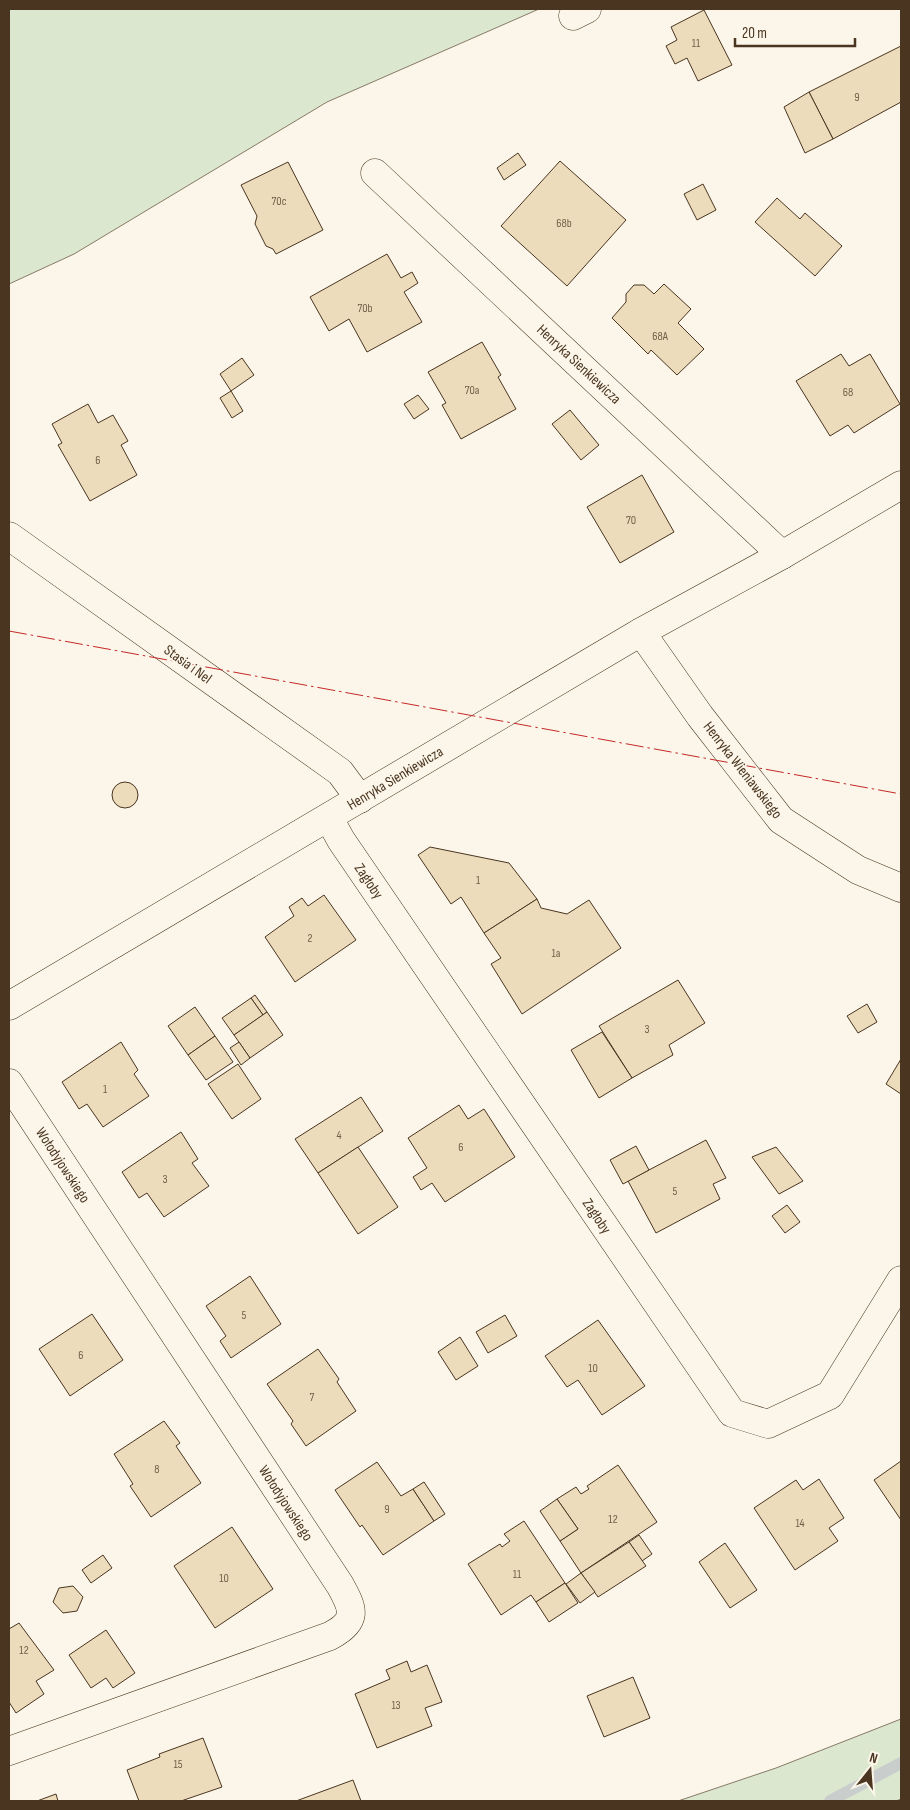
<svg xmlns="http://www.w3.org/2000/svg" width="910" height="1810" viewBox="0 0 910 1810" font-family="'Sofia Sans Condensed',sans-serif">
	<style>
		.green { fill: #dce7d0; stroke: #887966 }
		.lines { fill: none; stroke-linecap: round; stroke-linejoin: round }
		.stream { stroke: #c9cecd; stroke-width: 12 }
		.building { fill: #ecdcbc; stroke: #4a3520 }
		.street-casing { stroke: #4a3520; stroke-width: 29 }
		.street { stroke: #fbf6e9; stroke-width: 28 }
		.power { stroke: #c62828; stroke-width: 1; stroke-dasharray: 18 4 2.5 4; stroke-linecap: butt }
		.labels { text-anchor: middle; stroke-width: 4; stroke-linejoin: round; paint-order: stroke }
		.number-label { font-size: 12px; fill: #725f47 }
		.street-label { font-size: 15px; fill: #4a3520; stroke: #fbf6e9 }
	</style>
	<rect width="100%" height="100%" fill="#fbf6e9"/>
	<g class="green">
		<path d="M9,9H539L327,102L74,254L9,284Z"/>
		<path d="M901,1719V1799L896,1801H678L776,1768Z"/>
	</g>
	<g class="lines">
		<path class="stream" d="M830,1801L901,1763"/>
	</g>
	<g class="building">
		<path d="M704,10L732,65L698,81L687,58L675,64L666,46L677,40L671,27Z"/>
		<path d="M901,46V102L833,139L809,92Z"/>
		<path d="M809,92L833,139L805,153L784,107Z"/>
		<path d="M518,153L526,165L504,180L497,168Z"/>
		<path d="M560,161L626,220L567,286L501,226Z"/>
		<path d="M288,162L323,230L276,254L273,249L266,246L255,224L257,216L241,185Z"/>
		<path d="M703,184L716,210L697,220L684,194Z"/>
		<path d="M777,198L800,219L805,213L842,246L815,276L755,222Z"/>
		<path d="M387,254L401,278L412,272L418,283L404,292L422,322L367,352L349,319L329,331L310,297Z"/>
		<path d="M664,284L691,309L678,323L704,349L677,375L651,350L648,354L612,318L626,302V294L634,285H644L654,294Z"/>
		<path d="M482,342L501,375L498,377L516,409L461,439L442,405L446,403L428,372Z"/>
		<path d="M841,354L849,366L870,354L900,404L854,433L848,425L830,436L796,381Z"/>
		<path d="M242,358L254,375L231,391L220,374Z"/>
		<path d="M231,391L243,411L232,418L220,398Z"/>
		<path d="M418,395L429,409L414,419L404,404Z"/>
		<path d="M88,404L98,423L113,415L128,441L121,445L137,475L90,501L58,445L62,443L52,424Z"/>
		<path d="M570,410L599,445L581,460L552,424Z"/>
		<path d="M642,475L674,532L620,563L587,507Z"/>
		<circle cx="125" cy="795" r="13"/>
		<path d="M430,847L509,863L537,899L484,933L461,897L451,904L418,855Z"/>
		<path d="M324,895L356,940L295,982L265,937L294,916L289,907L302,898L308,906Z"/>
		<path d="M537,899L541,908L567,914L589,900L621,948L522,1014L491,964L501,958L484,933Z"/>
		<path d="M678,980L705,1023L669,1045L673,1055L632,1078L599,1026Z"/>
		<path d="M255,995L267,1012L263,1015L251,998Z"/>
		<path d="M251,998L263,1015L234,1035L222,1018Z"/>
		<path d="M867,1004L877,1022L858,1033L847,1016Z"/>
		<path d="M195,1007L215,1036L188,1055L168,1026Z"/>
		<path d="M267,1012L283,1035L250,1058L234,1035Z"/>
		<path d="M602,1032L632,1078L599,1098L571,1050Z"/>
		<path d="M215,1036L233,1062L206,1080L188,1055Z"/>
		<path d="M121,1042L138,1070L134,1074L149,1096L103,1127L87,1104L79,1109L62,1082Z"/>
		<path d="M239,1042L250,1058L241,1065L230,1048Z"/>
		<path d="M901,1059V1094L886,1084Z"/>
		<path d="M238,1064L261,1099L232,1119L208,1084Z"/>
		<path d="M361,1097L383,1131L318,1173L295,1139Z"/>
		<path d="M459,1105L468,1119L484,1109L515,1157L445,1202L432,1183L421,1190L413,1177L427,1168L408,1138Z"/>
		<path d="M181,1132L198,1159L192,1163L209,1186L164,1217L147,1193L139,1198L122,1172Z"/>
		<path d="M706,1140L726,1178L713,1184L720,1199L656,1233L628,1181Z"/>
		<path d="M636,1146L649,1170L623,1184L610,1160Z"/>
		<path d="M358,1147L398,1207L358,1234L318,1173Z"/>
		<path d="M776,1147L803,1181L779,1194L752,1157Z"/>
		<path d="M787,1205L800,1222L785,1233L772,1216Z"/>
		<path d="M250,1276L281,1324L231,1358L220,1341L226,1336L206,1306Z"/>
		<path d="M92,1314L123,1360L70,1396L39,1349Z"/>
		<path d="M505,1315L517,1336L488,1353L476,1332Z"/>
		<path d="M598,1320L645,1386L602,1415L578,1380L567,1387L545,1356Z"/>
		<path d="M460,1337L478,1366L456,1380L438,1352Z"/>
		<path d="M318,1349L339,1379L337,1382L356,1411L306,1446L291,1424L293,1421L267,1384Z"/>
		<path d="M164,1421L180,1443L176,1446L201,1483L151,1517L130,1486L133,1484L114,1454Z"/>
		<path d="M901,1461V1520L874,1480Z"/>
		<path d="M377,1462L401,1496L413,1489L434,1521L383,1555L362,1525L360,1527L335,1490Z"/>
		<path d="M618,1465L657,1522L581,1573L560,1541L578,1529L557,1499L576,1487L581,1494L589,1489L587,1486Z"/>
		<path d="M819,1479L844,1518L829,1528L838,1541L795,1570L754,1508L796,1480L803,1490Z"/>
		<path d="M424,1482L445,1514L434,1521L413,1489Z"/>
		<path d="M557,1499L578,1529L560,1541L540,1511Z"/>
		<path d="M524,1521L565,1583L536,1602L531,1595L501,1615L468,1564L500,1544L502,1547L510,1541L504,1534Z"/>
		<path d="M232,1527L273,1589L215,1628L174,1566Z"/>
		<path d="M639,1535L652,1554L642,1561L629,1542Z"/>
		<path d="M629,1542L646,1566L598,1597L581,1573Z"/>
		<path d="M725,1543L757,1590L730,1608L699,1562Z"/>
		<path d="M103,1555L112,1568L91,1583L82,1570Z"/>
		<path d="M581,1573L595,1592L580,1603L566,1584Z"/>
		<path d="M565,1583L578,1603L549,1622L536,1602Z"/>
		<path d="M73,1586L83,1597L77,1611L63,1613L53,1602L59,1588Z"/>
		<path d="M19,1623L54,1670L36,1681L44,1694L16,1713L9,1702V1629Z"/>
		<path d="M106,1630L135,1673L113,1688L106,1678L91,1688L69,1655Z"/>
		<path d="M407,1661L411,1672L427,1665L442,1702L425,1708L432,1726L377,1748L355,1694L390,1679L386,1670Z"/>
		<path d="M633,1677L650,1718L604,1737L587,1696Z"/>
		<path d="M203,1738L222,1787L181,1801H139L127,1770L160,1757L159,1754Z"/>
		<path d="M353,1780L361,1801H296Z"/>
		<path d="M56,1794L58,1801H37Z"/>
	</g>
	<g class="lines">
		<defs>
			<g id="street">
				<path d="M573,16L587,9"/>
				<path d="M375,173L782,555"/>
				<path d="M9,536L340,772L360,799"/>
				<path d="M641,632L700,716L781,820L858,870L901,888"/>
				<path d="M329,818L341,840L732,1413L768,1424L830,1395L901,1280"/>
				<path d="M9,1006L641,632L782,555L901,485"/>
				<path d="M9,1083L340,1585C354,1610 358,1621 330,1636L9,1751"/>
			</g>
		</defs>
		<use href="#street" class="street-casing"/>
		<use href="#street" class="street"/>
		<path class="power" d="M9,631L901,794"/>
	</g>
	<g class="labels">
		<g class="number-label">
			<text x="696" y="47">11</text>
			<text x="857" y="101">9</text>
			<text x="279" y="205">70c</text>
			<text x="564" y="227">68b</text>
			<text x="365" y="312">70b</text>
			<text x="660" y="340">68A</text>
			<text x="472" y="394">70a</text>
			<text x="848" y="396">68</text>
			<text x="98" y="464">6</text>
			<text x="631" y="524">70</text>
			<text x="478" y="884">1</text>
			<text x="310" y="942">2</text>
			<text x="556" y="957">1a</text>
			<text x="647" y="1033">3</text>
			<text x="105" y="1093">1</text>
			<text x="339" y="1139">4</text>
			<text x="461" y="1151">6</text>
			<text x="165" y="1183">3</text>
			<text x="675" y="1195">5</text>
			<text x="244" y="1319">5</text>
			<text x="81" y="1359">6</text>
			<text x="593" y="1372">10</text>
			<text x="312" y="1401">7</text>
			<text x="157" y="1473">8</text>
			<text x="387" y="1513">9</text>
			<text x="613" y="1523">12</text>
			<text x="800" y="1527">14</text>
			<text x="517" y="1578">11</text>
			<text x="224" y="1582">10</text>
			<text x="24" y="1654">12</text>
			<text x="396" y="1709">13</text>
			<text x="178" y="1768">15</text>
		</g>
		<g class="street-label">
			<text transform="translate(579 364) rotate(43)" y="5">Henryka Sienkiewicza</text>
			<text transform="translate(188 664) rotate(36)" y="5">Stasia i Nel</text>
			<text transform="translate(743 770) rotate(52)" y="5">Henryka Wieniawskiego</text>
			<text transform="translate(395 778) rotate(-31)" y="5">Henryka Sienkiewicza</text>
			<text transform="translate(369 881) rotate(56)" y="5">Zagłoby</text>
			<text transform="translate(63 1165) rotate(57)" y="5">Wołodyjowskiego</text>
			<text transform="translate(597 1216) rotate(56)" y="5">Zagłoby</text>
			<text transform="translate(286 1503) rotate(57)" y="5">Wołodyjowskiego</text>
		</g>
	</g>
	<rect width="910" height="1810" fill="none" stroke="#4a3520" stroke-width="20"/>
	<g transform="translate(870 1770) rotate(17)" stroke="#fbf6e9" stroke-width="4" paint-order="stroke">
	<path d="M0-4L9 19L0 12L-9 19Z" fill="#4a3520"/>
	<text y="-8" font-size="14" font-weight="bold" text-anchor="middle" fill="#4a3520">N</text>
	</g>
	<path d="M735 38v8h120v-8" fill="none" stroke="#4a3520" stroke-width="2.5"/>
	<text x="742" y="38" font-size="15" fill="#4a3520" stroke="#fbf6e9" stroke-width="4" paint-order="stroke">20 m</text>
</svg>
